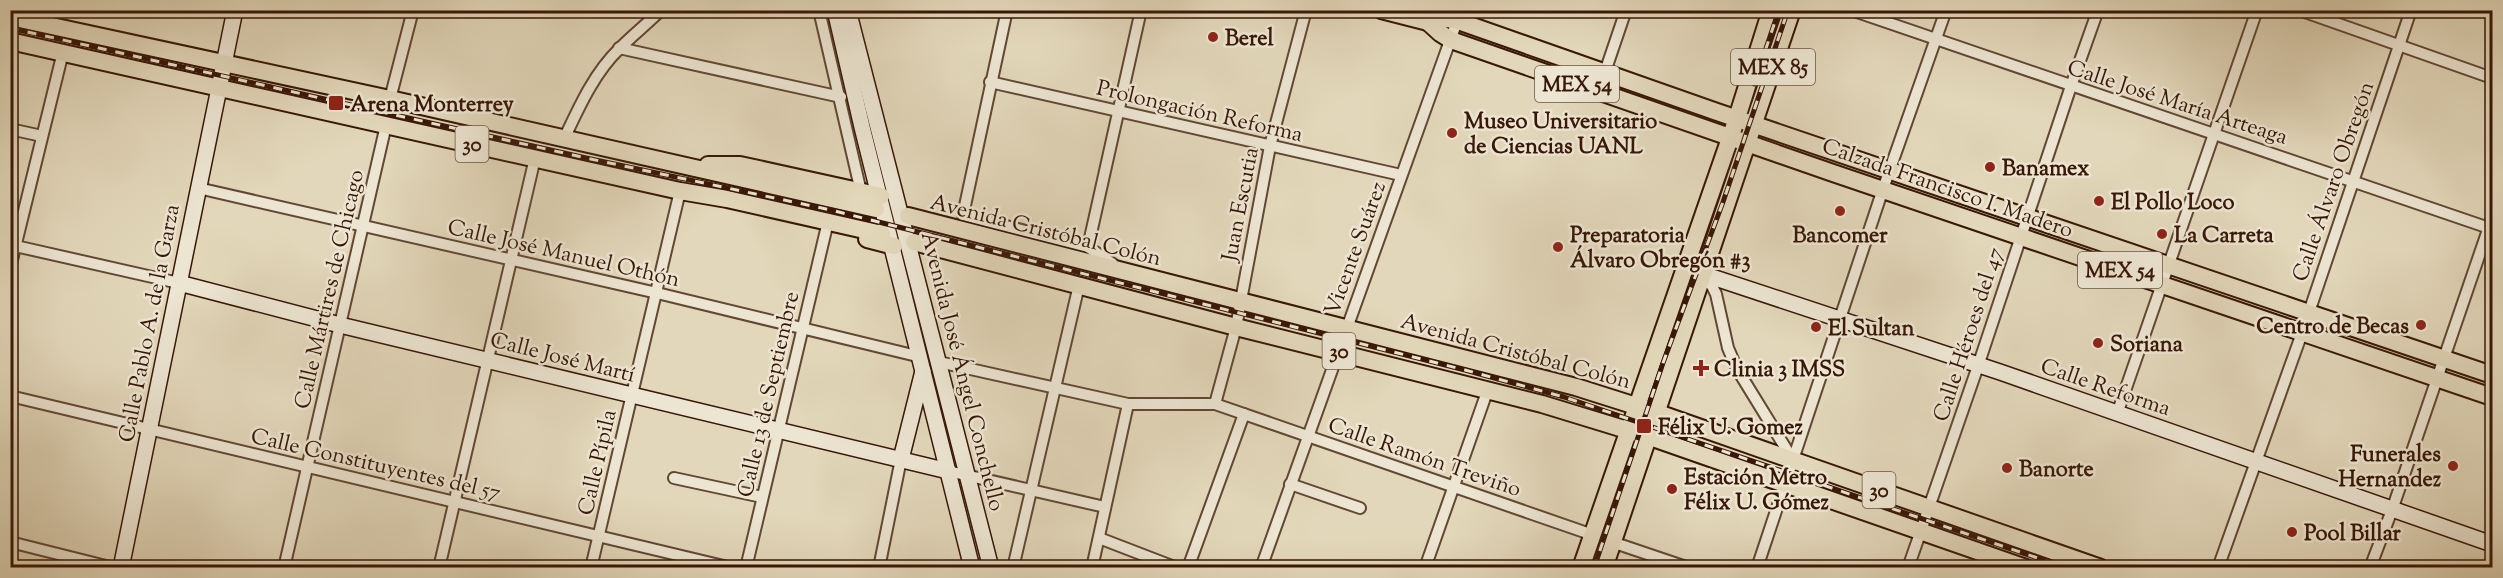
<svg xmlns="http://www.w3.org/2000/svg" width="2503" height="578" viewBox="0 0 2503 578" font-family="'Sorts Mill Goudy',serif">
	<style>
		.green { fill: #c5b69b; stroke: #7e6650; stroke-width: 1.5 }
		.lines { fill: none; stroke-linecap: round; stroke-linejoin: round }
		.street-casing { stroke: #624733; stroke-width: 14 }
		.secondary-casing { stroke: #381706; stroke-width: 18 }
		.primary-casing { stroke: #381706; stroke-width: 20 }
		.street { stroke: #ece5d2; stroke-width: 10 }
		.secondary { stroke: #ece5d2; stroke-width: 15 }
		.primary { stroke: #e2d7ba; stroke-width: 16 }
		.rail-casing { stroke: #381706; stroke-width: 5 }
		.rail { stroke: #ece5d2; stroke-width: 3; stroke-dasharray: 9; stroke-linecap: butt }
		.poi-dot { fill: #8f2418; stroke: #ece5d2; stroke-width: 2 }
		.labels { text-anchor: middle; stroke-width: 5; stroke-linejoin: round; paint-order: stroke }
		.shield { fill: #ece5d2; stroke: #6e5543; stroke-width: 1.5 }
		.shield-label { font-size: 21px; font-weight: bold; fill: #381706 }
		.poi-label { font-size: 22px; font-weight: bold; fill: #381706; stroke: #ece5d2; text-anchor: start }
		.street-label { font-size: 22px; fill: #381706; stroke: #ece5d2 }
	</style>
	<rect width="100%" height="100%" fill="#e2d7ba"/>
	<filter id="stains"><feTurbulence type="fractalNoise" baseFrequency=".00333" numOctaves="4"/><feColorMatrix values="0 0 0 0 .2 0 0 0 0 .09 0 0 0 0 .02 0 0 0 .5 -.17"/></filter>
	<radialGradient id="worn" r=".72"><stop offset=".6" stop-color="#630" stop-opacity="0"/><stop offset="1" stop-color="#630" stop-opacity=".3"/></radialGradient>
	<path class="green" d="M962,488H965L986,567H978L959,489Z"/>
	<g class="lines">
		<defs>
			<g id="street">
				<path d="M819,10L861,192"/>
				<path d="M1007,10L963,215L1088,247L1113,264"/>
				<path d="M1851,10L2492,229"/>
				<path d="M2299,10L2492,78"/>
				<path d="M619,48L841,97"/>
				<path d="M1605,72L1626,10"/>
				<path d="M990,82L1401,175"/>
				<path d="M390,99L413,10"/>
				<path d="M10,129L42,136"/>
				<path d="M564,139C579,107 594,73 620,48C633,35 648,23 661,10"/>
				<path d="M198,188L657,293L921,357"/>
				<path d="M11,245L179,283"/>
				<path d="M1088,247L1141,10"/>
				<path d="M10,268L63,52"/>
				<path d="M1702,276L1712,286L1716,294L1728,348L1737,369L1793,460"/>
				<path d="M939,362L1128,404H1215L1593,535"/>
				<path d="M10,396L732,568"/>
				<path d="M1215,404L1236,327L1270,146L1306,10"/>
				<path d="M2117,414L2257,10"/>
				<path d="M948,471L1105,507"/>
				<path d="M674,478L762,497"/>
				<path d="M1290,484L1360,508"/>
				<path d="M1099,538L1177,568"/>
				<path d="M10,542L114,568"/>
				<path d="M1612,542L1689,568"/>
				<path d="M284,568L386,125"/>
				<path d="M439,568L535,158"/>
				<path d="M591,568L680,191"/>
				<path d="M746,568L826,230"/>
				<path d="M879,568L901,459"/>
				<path d="M1013,568L1079,285"/>
				<path d="M1092,568L1128,404"/>
				<path d="M1188,568L1244,414"/>
				<path d="M1261,568L1461,10"/>
				<path d="M1425,568L1488,389"/>
				<path d="M1757,568L1883,189L1946,10"/>
				<path d="M1908,568L1978,366L2071,86L2098,10"/>
				<path d="M2218,568L2302,333L2411,10"/>
				<path d="M2370,568L2392,510L2492,218"/>
			</g>
			<g id="secondary">
				<path d="M835,10L862,127L972,568"/>
				<path d="M848,10L991,568"/>
				<path d="M1703,274L2000,372L2492,544"/>
				<path d="M179,283L340,325L948,471"/>
				<path d="M901,459L923,371"/>
				<path d="M121,568L235,10"/>
			</g>
			<g id="primary">
				<path d="M1381,10L1428,22L1447,19L1458,21L1717,112L2492,375"/>
				<path d="M10,17L390,99L876,209"/>
				<path d="M1428,22L1440,33L1451,40L1833,173L2492,397"/>
				<path d="M10,41L680,191L727,199L882,234"/>
				<path d="M708,165H740L881,196"/>
				<path d="M908,216L1576,387L1658,413L2101,568"/>
				<path d="M867,239L894,246"/>
				<path d="M914,242L1236,327L1542,404L1650,437L2026,568"/>
				<path d="M1581,568L1737,118L1771,10"/>
				<path d="M1604,568L1792,10"/>
			</g>
		</defs>
		<use href="#street" class="street-casing"/>
		<use href="#secondary" class="secondary-casing"/>
		<use href="#primary" class="primary-casing"/>
		<use href="#street" class="street"/>
		<use href="#secondary" class="secondary"/>
		<use href="#primary" class="primary"/>
		<defs>
			<g id="rail">
				<path d="M10,28L586,158L831,210L1465,370L1564,397L2067,568"/>
				<path d="M1754,84L1779,10"/>
				<path d="M1594,568L1663,363L1723,202L1788,10"/>
			</g>
		</defs>
		<use href="#rail" class="rail-casing"/>
		<use href="#rail" class="rail"/>
	</g>
	<g class="poi-dot">
		<circle cx="1213" cy="37" r="6"/>
		<rect x="328" y="95" width="16" height="16" rx="3"/>
		<circle cx="1452" cy="133" r="6"/>
		<circle cx="1990" cy="167" r="6"/>
		<circle cx="2099" cy="201" r="6"/>
		<circle cx="1840" cy="211" r="6"/>
		<circle cx="2162" cy="234" r="6"/>
		<circle cx="1558" cy="247" r="6"/>
		<circle cx="2421" cy="325" r="6"/>
		<circle cx="1816" cy="327" r="6"/>
		<circle cx="2098" cy="343" r="6"/>
		<path d="M1698 359h6v6h6v6h-6v6h-6v-6h-6v-6h6z"/>
		<rect x="1636" y="418" width="16" height="16" rx="3"/>
		<circle cx="2453" cy="466" r="6"/>
		<circle cx="2007" cy="468" r="6"/>
		<circle cx="1672" cy="489" r="6"/>
		<circle cx="2292" cy="532" r="6"/>
	</g>
	<g class="labels">
		<g class="shield">
			<rect x="1731" y="49" width="84" height="36" rx="4.5"/>
			<rect x="1535" y="66" width="84" height="36" rx="4.5"/>
			<rect x="455.5" y="126" width="33" height="36" rx="4.5"/>
			<rect x="2078" y="252" width="84" height="36" rx="4.5"/>
			<rect x="1322.5" y="333" width="33" height="36" rx="4.5"/>
			<rect x="1862.5" y="472" width="33" height="36" rx="4.5"/>
		</g>
		<g class="shield-label">
			<text x="1773" y="74">MEX 85</text>
			<text x="1577" y="91">MEX 54</text>
			<text x="472" y="151">30</text>
			<text x="2120" y="277">MEX 54</text>
			<text x="1339" y="358">30</text>
			<text x="1879" y="497">30</text>
		</g>
		<g class="poi-label">
			<text x="1225" y="45">Berel</text>
			<text x="350" y="111">Arena Monterrey</text>
			<text x="1464" y="128">Museo Universitario<tspan x="1464" dy="25">de Ciencias UANL</tspan></text>
			<text x="2002" y="175">Banamex</text>
			<text x="2111" y="209">El Pollo Loco</text>
			<text x="1570" y="242">Preparatoria<tspan x="1570" dy="25">Álvaro Obregón #3</tspan></text>
			<text x="1840" y="242" text-anchor="middle">Bancomer</text>
			<text x="2174" y="242">La Carreta</text>
			<text x="2409" y="333" text-anchor="end">Centro de Becas</text>
			<text x="1828" y="335">El Sultan</text>
			<text x="2110" y="351">Soriana</text>
			<text x="1714" y="376">Clinia 3 IMSS</text>
			<text x="1658" y="434">Félix U. Gomez</text>
			<text x="2441" y="461" text-anchor="end">Funerales<tspan x="2441" dy="25">Hernandez</tspan></text>
			<text x="2019" y="476">Banorte</text>
			<text x="1684" y="484">Estación Metro<tspan x="1684" dy="25">Félix U. Gómez</tspan></text>
			<text x="2304" y="540">Pool Billar</text>
		</g>
		<g class="street-label">
			<text transform="translate(2178 101) rotate(18)" y="8">Calle José María Arteaga</text>
			<text transform="translate(1200 110) rotate(13)" y="8">Prolongación Reforma</text>
			<text transform="translate(2332 181) rotate(-71)" y="8">Calle Álvaro Obregón</text>
			<text transform="translate(1948 187) rotate(19)" y="8">Calzada Francisco I. Madero</text>
			<text transform="translate(1239 204) rotate(-79)" y="8">Juan Escutia</text>
			<text transform="translate(1046 229) rotate(14)" y="8">Avenida Cristóbal Colón</text>
			<text transform="translate(1354 248) rotate(-70)" y="8">Vicente Suárez</text>
			<text transform="translate(564 252) rotate(13)" y="8">Calle José Manuel Othón</text>
			<text transform="translate(328 289) rotate(-77)" y="8">Calle Mártires de Chicago</text>
			<text transform="translate(148 323) rotate(-79)" y="8">Calle Pablo A. de la Garza</text>
			<text transform="translate(1967 334) rotate(-72)" y="8">Calle Héroes del 47</text>
			<text transform="translate(1516 350) rotate(15)" y="8">Avenida Cristóbal Colón</text>
			<text transform="translate(563 356) rotate(14)" y="8">Calle José Martí</text>
			<text transform="translate(964 371) rotate(76)" y="8">Avenida José Ángel Conchello</text>
			<text transform="translate(2106 386) rotate(19)" y="8">Calle Reforma</text>
			<text transform="translate(767 394) rotate(-77)" y="8">Calle 13 de Septiembre</text>
			<text transform="translate(1425 456) rotate(19)" y="8">Calle Ramón Treviño</text>
			<text transform="translate(596 462) rotate(-77)" y="8">Calle Pípila</text>
			<text transform="translate(376 463) rotate(13)" y="8">Calle Constituyentes del 57</text>
		</g>
	</g>
	<rect width="2503" height="578" fill="none" stroke="#e2d7ba" stroke-width="36"/>
	<rect x="12" y="12" width="2479" height="554" fill="none" stroke="#381706" stroke-width="3"/>
	<rect x="18" y="18" width="2467" height="542" fill="none" stroke="#381706" stroke-width="1.5"/>
	<rect width="100%" height="100%" filter="url(#stains)"/>
	<rect width="100%" height="100%" fill="url(#worn)"/>
</svg>
